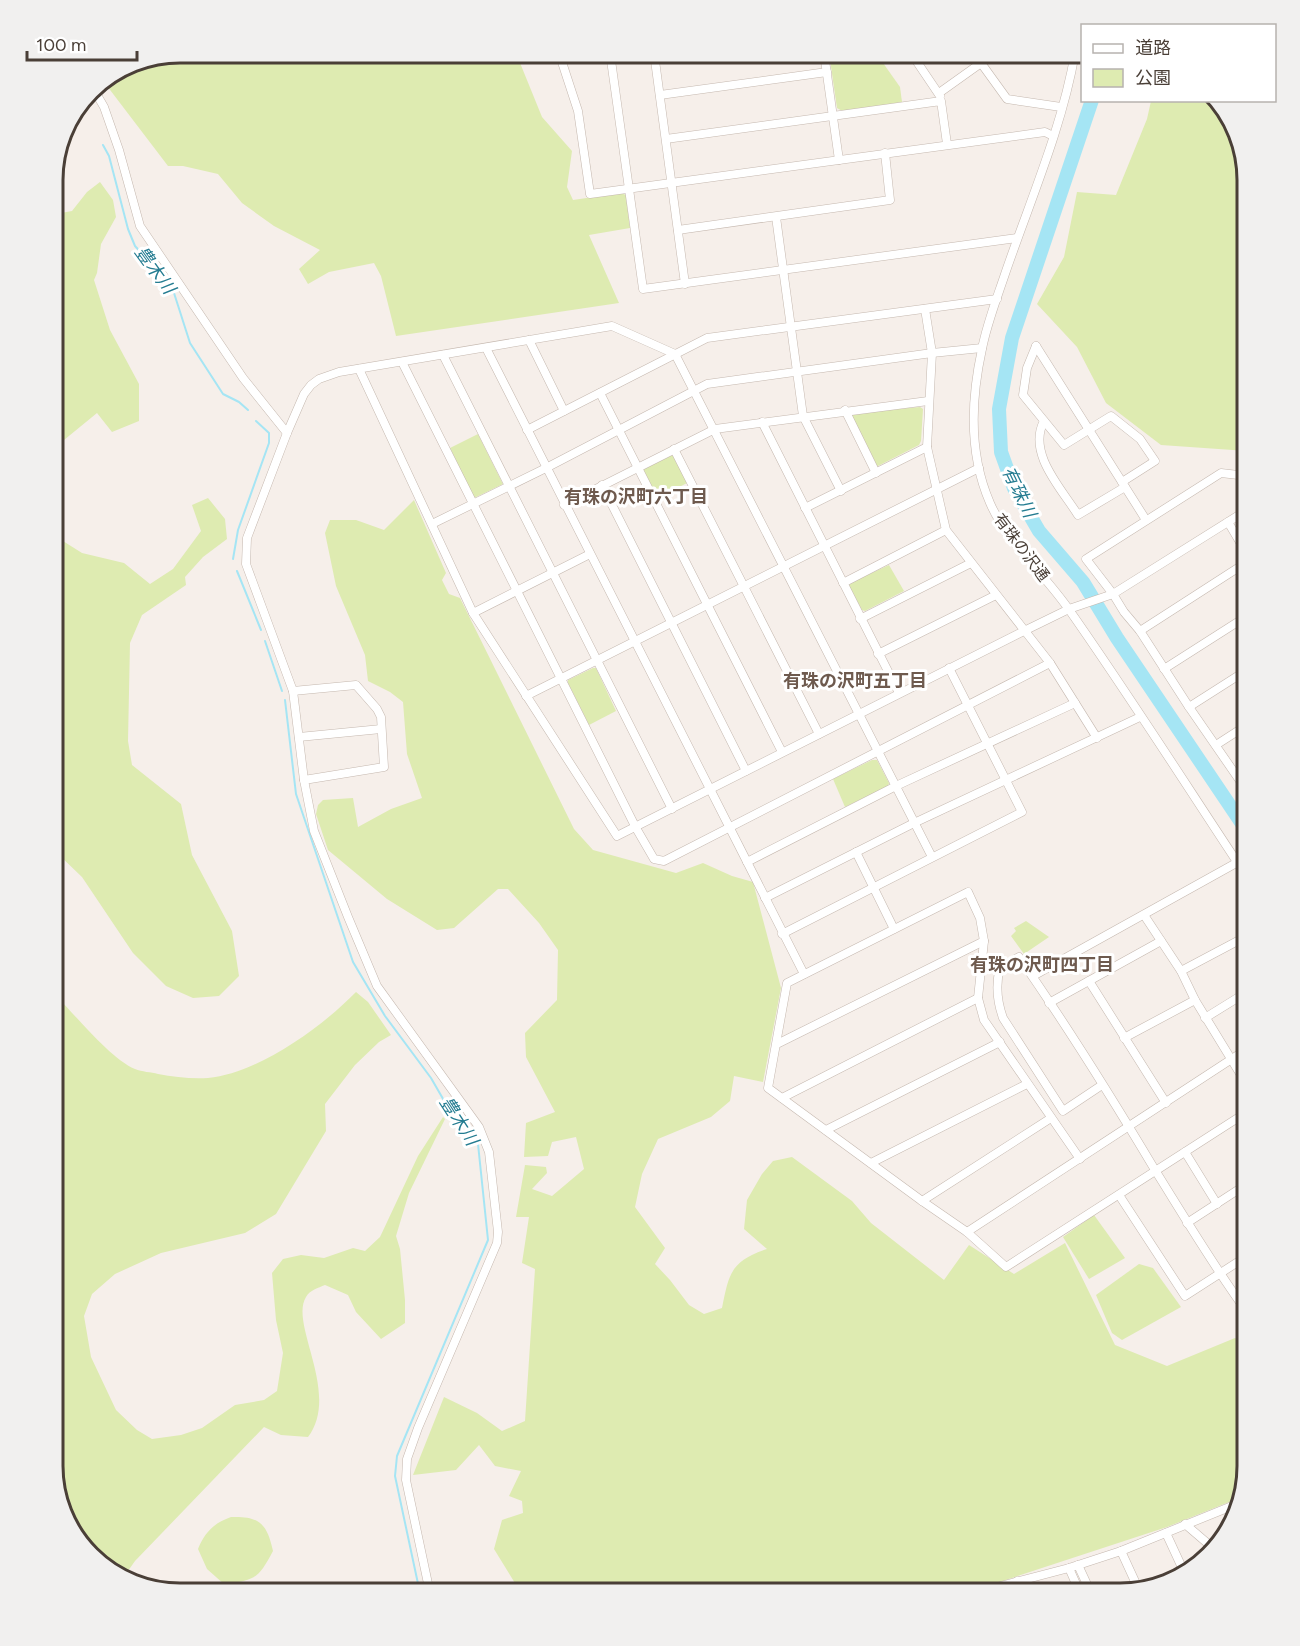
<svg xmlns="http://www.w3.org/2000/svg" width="1300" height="1646" viewBox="0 0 1300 1646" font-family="Figtree,'Noto Sans JP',sans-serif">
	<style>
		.green { fill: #deebb1 }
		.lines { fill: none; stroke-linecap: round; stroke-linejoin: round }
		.stream { stroke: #a5e5f4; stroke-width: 2 }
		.river { stroke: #a5e5f4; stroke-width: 14 }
		.minor-casing { stroke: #c5b8af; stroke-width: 9 }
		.minor { stroke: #fff; stroke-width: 8 }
		.labels { text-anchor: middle; stroke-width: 6; stroke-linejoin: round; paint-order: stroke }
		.street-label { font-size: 16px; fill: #4a3f37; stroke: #fff }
		.water-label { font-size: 18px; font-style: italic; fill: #247c91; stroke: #fff }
		.neighbourhood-label { font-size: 18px; font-weight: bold; fill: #6e5a4e; stroke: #fff }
		.rim { fill: none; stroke: #4a3f37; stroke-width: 3 }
	</style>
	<rect width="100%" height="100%" fill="#f6efea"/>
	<g class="green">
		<path d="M180,53H516L542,117L572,151L567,187L573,200L621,193L626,195L630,228L589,235L619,303L396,336L381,276L374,263L329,272L308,284L299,269L320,250L274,226L242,203L218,174L183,166H168L104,82V79L132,62Z"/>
		<path d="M829,53H876L900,87L902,102L844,112L837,108Z"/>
		<path d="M1151,101H1216L1226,110L1247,180V451L1161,445L1106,403L1077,347L1037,304L1064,257L1077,192L1116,195L1147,119Z"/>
		<path d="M100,182L113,200L116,217L101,244L97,273L94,280L110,330L139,384V421L112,432L97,413L53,449V200L61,213L72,211L87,192Z"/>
		<path d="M920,407L923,409L921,441L919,445L876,467L851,417L853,413Z"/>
		<path d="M478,434L503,484L474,498L450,448Z"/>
		<path d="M669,454L673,456L687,483L658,498L643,470L644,467Z"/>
		<path d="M208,498L225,519L227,539L203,557L185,577L186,585L142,615L130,643L128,741L132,765L181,804L192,855L232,931L239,976L219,996L193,998L166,986L133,953L82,877L56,852L53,851V531L55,536L82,553L124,563L150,584L173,569L201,531L192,505Z"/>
		<path d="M414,500L446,573L442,580L449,594L460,598L574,829L593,850L676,873L703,863L732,876L753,882L781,988L763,1082L734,1076L730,1101L711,1117L658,1139L642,1174L635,1207L665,1248L655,1264L670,1280L689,1305L704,1314L722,1308C729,1273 731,1261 767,1249L744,1229L747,1200L762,1174L773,1161L792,1157L852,1201L871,1223L944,1280L969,1245L1014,1274L1065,1243L1115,1345L1167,1366L1235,1338L1247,1343V1466L1239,1498L1167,1527L966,1593H521L494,1549L502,1520L523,1513L522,1501L509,1496L521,1471L495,1466L479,1445L456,1470L413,1475L444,1397L477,1413L502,1431L525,1421L535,1269L522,1263L529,1217H516L525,1165L546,1167L547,1173L532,1189L552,1196L584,1169L576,1137L552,1142L548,1156L524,1157L526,1123L555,1112L526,1057L525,1033L557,1000L558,950L539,923L508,889H498L454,928L437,930L387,899L328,850L316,814L318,805L323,800L353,798L358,827L391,809L422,798L407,754L403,702L390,692L368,681L365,655L336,586L325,533L330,520H356L384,530Z"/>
		<path d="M889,565L904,591L865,611L862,610L849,586L850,583Z"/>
		<path d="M593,668H596L616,711L589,725L568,683V680Z"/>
		<path d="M872,760H877L889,783L888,786L845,807L833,779Z"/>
		<path d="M1026,921L1049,937L1024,954L1011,936L1016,931L1014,928Z"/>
		<path d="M53,987L58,998C77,1017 111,1059 135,1069C142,1072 151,1072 158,1074C174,1077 191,1079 208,1078C258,1073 321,1028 356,992L368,1002L391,1035L379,1042L355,1065L325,1104L326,1131L276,1214L245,1233L161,1253L115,1274L92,1294L84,1316L91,1357L116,1410L137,1430L152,1439L181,1435L202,1428L235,1405L264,1400L277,1391L283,1353L276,1320L272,1273L283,1259L301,1255L324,1258L353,1248L365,1251L380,1237L418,1156L443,1117L445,1119L409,1193L396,1236L400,1249L405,1300V1323L381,1339L356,1312L348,1295L325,1285C318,1288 310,1290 306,1297C289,1324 341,1393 308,1437L281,1435L264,1427L135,1561L123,1578L117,1577L74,1536L53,1466Z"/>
		<path d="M1094,1215L1125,1258L1089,1279L1063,1237Z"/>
		<path d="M1139,1264L1153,1268L1181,1307L1122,1340L1112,1333L1096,1295Z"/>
		<path d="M231,1517C260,1516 267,1524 273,1551C258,1579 256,1579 225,1585L207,1569L198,1549C205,1532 214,1523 231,1517Z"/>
	</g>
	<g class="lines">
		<g class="stream">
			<path d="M79,107L80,108"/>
			<path d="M103,145L109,156L128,229L135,246L164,278L174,293L190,343L223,394L239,402L248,410"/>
			<path d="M233,559L238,530L269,443V433L256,421"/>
			<path d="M237,571L261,630"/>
			<path d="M265,641L282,691"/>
			<path d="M285,700L296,794L353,962L385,1016L431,1078L446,1104L472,1131L478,1144L488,1240L397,1456L395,1476L420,1593"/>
		</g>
		<path class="river" d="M1092,100L1012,338L999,409L1001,452L1014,488L1039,531L1083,582L1117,638L1247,831"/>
		<defs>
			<g id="minor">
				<path d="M559,53L578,111L590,194L1045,132L1053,136"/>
				<path d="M610,53L643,289L1017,238"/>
				<path d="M654,53L685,284"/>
				<path d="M824,53L839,160"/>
				<path d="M911,53L940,96"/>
				<path d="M1075,53C1062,128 1030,201 1005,274C997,298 987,323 982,349C971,399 969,455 990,503C1008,544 1045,574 1070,611C1131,698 1188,788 1247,877"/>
				<path d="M93,88L104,107L119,150L140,226L243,378L287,433"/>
				<path d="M939,93L981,63L1007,99L1061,107"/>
				<path d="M660,95L827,72"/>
				<path d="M666,139L941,101L947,144"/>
				<path d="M776,217L803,416L841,491"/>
				<path d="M678,230L890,200L885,153"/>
				<path d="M925,309L932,353L927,447L946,530L1050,663L1097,738"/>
				<path d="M529,340L564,411"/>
				<path d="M1036,346L1027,368L1023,395L1064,445L1111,416L1140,439L1155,461L1122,482"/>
				<path d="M1036,346L1146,520"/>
				<path d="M486,348L804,974"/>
				<path d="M443,355L672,809"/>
				<path d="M402,362L636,828L654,859L664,861L1050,663"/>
				<path d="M359,369L473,613L617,836L1026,630L1069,609L1113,594L1247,510"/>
				<path d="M600,393L782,752"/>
				<path d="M845,410L876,473"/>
				<path d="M1044,421C1027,453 1061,488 1078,515L1125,487"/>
				<path d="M762,422L899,693"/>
				<path d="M527,430L707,338L997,299"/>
				<path d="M674,449L819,734"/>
				<path d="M602,485L746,771"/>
				<path d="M564,505L715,429L928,401"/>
				<path d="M805,508L927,447"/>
				<path d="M1228,522L1247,554"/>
				<path d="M432,524L546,468L707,384L932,353L982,348"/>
				<path d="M843,583L946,530"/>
				<path d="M473,613L590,554"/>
				<path d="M860,619L971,563"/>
				<path d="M1140,631L1247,562"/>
				<path d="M878,654L996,595"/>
				<path d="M1164,669L1247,616"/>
				<path d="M293,691L356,685L377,709L381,717L384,767L304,780"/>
				<path d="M526,696L979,468"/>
				<path d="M1189,707L1247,670"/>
				<path d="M299,737L381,729"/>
				<path d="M1216,745L1247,725"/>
				<path d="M1247,791L1189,707L1140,631L1124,612L1113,594L1086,559L1221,473L1247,476"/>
				<path d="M856,852L894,929"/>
				<path d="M747,862L896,786L1075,703"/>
				<path d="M765,898L914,823L1140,717"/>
				<path d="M1144,915L1181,971L1195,1000L1247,1085"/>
				<path d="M782,934L1022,812L949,668"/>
				<path d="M1181,971L1247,936"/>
				<path d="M1033,976L1238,862"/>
				<path d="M1089,981L1166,1103"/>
				<path d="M1049,1003L1161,941"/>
				<path d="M1205,1018L1247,992"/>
				<path d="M1124,1038L1195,1000"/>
				<path d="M777,1044L984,941"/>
				<path d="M1102,1085L1063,1111L1003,1018C997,1001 995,986 1000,968L1019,957C1067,1026 1112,1098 1155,1170C1185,1218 1214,1267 1247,1312"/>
				<path d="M782,1098L978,998"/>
				<path d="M826,1130L1000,1042"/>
				<path d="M1185,1152L1217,1204"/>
				<path d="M1080,1159L984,1020L978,998L984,941L980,918L968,892L787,983L768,1088L922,1201L967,1232L1006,1267L1247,1112"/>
				<path d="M871,1163L1027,1084"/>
				<path d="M1119,1195L1185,1296L1247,1256"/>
				<path d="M922,1201L1051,1118"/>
				<path d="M1187,1223L1247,1184"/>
				<path d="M967,1232L1247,1049"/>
				<path d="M1185,1524L1213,1548"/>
				<path d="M1166,1533L1185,1574"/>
				<path d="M1121,1551L1138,1588"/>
				<path d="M1078,1565L1091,1593"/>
				<path d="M1069,1568L1080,1593"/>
				<path d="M1017,1581L1023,1593"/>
				<path d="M430,1593L406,1480L407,1459L418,1428L497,1243L498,1232L489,1152L479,1127L377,986L348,917L314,831L304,780L293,691L246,564L247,538L287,433L304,394L311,385L319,379L339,372L612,326L675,354L932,857"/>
				<path d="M974,1593L1069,1568L1121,1551L1237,1504"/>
			</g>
		</defs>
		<use href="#minor" class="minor-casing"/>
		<use href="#minor" class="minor"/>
	</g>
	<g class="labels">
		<g class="street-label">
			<text transform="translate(1022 547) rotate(53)" y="6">有珠の沢通</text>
		</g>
		<g class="water-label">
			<text transform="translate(155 270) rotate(54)" y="6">豊木川</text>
			<text transform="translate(1019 492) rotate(64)" y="6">有珠川</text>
			<text transform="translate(459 1121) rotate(57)" y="6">豊木川</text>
		</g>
		<g class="neighbourhood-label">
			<text x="636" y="503">有珠の沢町六丁目</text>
			<text x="855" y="687">有珠の沢町五丁目</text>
			<text x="1042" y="971">有珠の沢町四丁目</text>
		</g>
	</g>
	<path d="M0 0H1300V1646H0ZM180 63H1120A117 117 0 0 1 1237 180V1466A117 117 0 0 1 1120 1583H180A117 117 0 0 1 63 1466V180A117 117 0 0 1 180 63Z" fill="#f1f0ef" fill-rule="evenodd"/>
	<path class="rim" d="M180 63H1120A117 117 0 0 1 1237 180V1466A117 117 0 0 1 1120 1583H180A117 117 0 0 1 63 1466V180A117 117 0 0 1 180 63Z"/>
	<rect x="1081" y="24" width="195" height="78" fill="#ffffff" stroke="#b7b2af" stroke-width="1.5"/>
	<rect x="1093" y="44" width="30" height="9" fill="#ffffff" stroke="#b7b2af" stroke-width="1.5"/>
	<text x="1135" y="54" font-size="18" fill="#4a3f37">道路</text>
	<rect x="1093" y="69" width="30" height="18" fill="#deebb1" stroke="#b7b2af" stroke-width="1.5"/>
	<text x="1135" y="84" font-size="18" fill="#4a3f37">公園</text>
	<path d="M27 51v9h110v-9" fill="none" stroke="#4a3f37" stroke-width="3"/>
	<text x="36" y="51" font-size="18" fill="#4a3f37" stroke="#ffffff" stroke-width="4.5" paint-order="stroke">100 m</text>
</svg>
